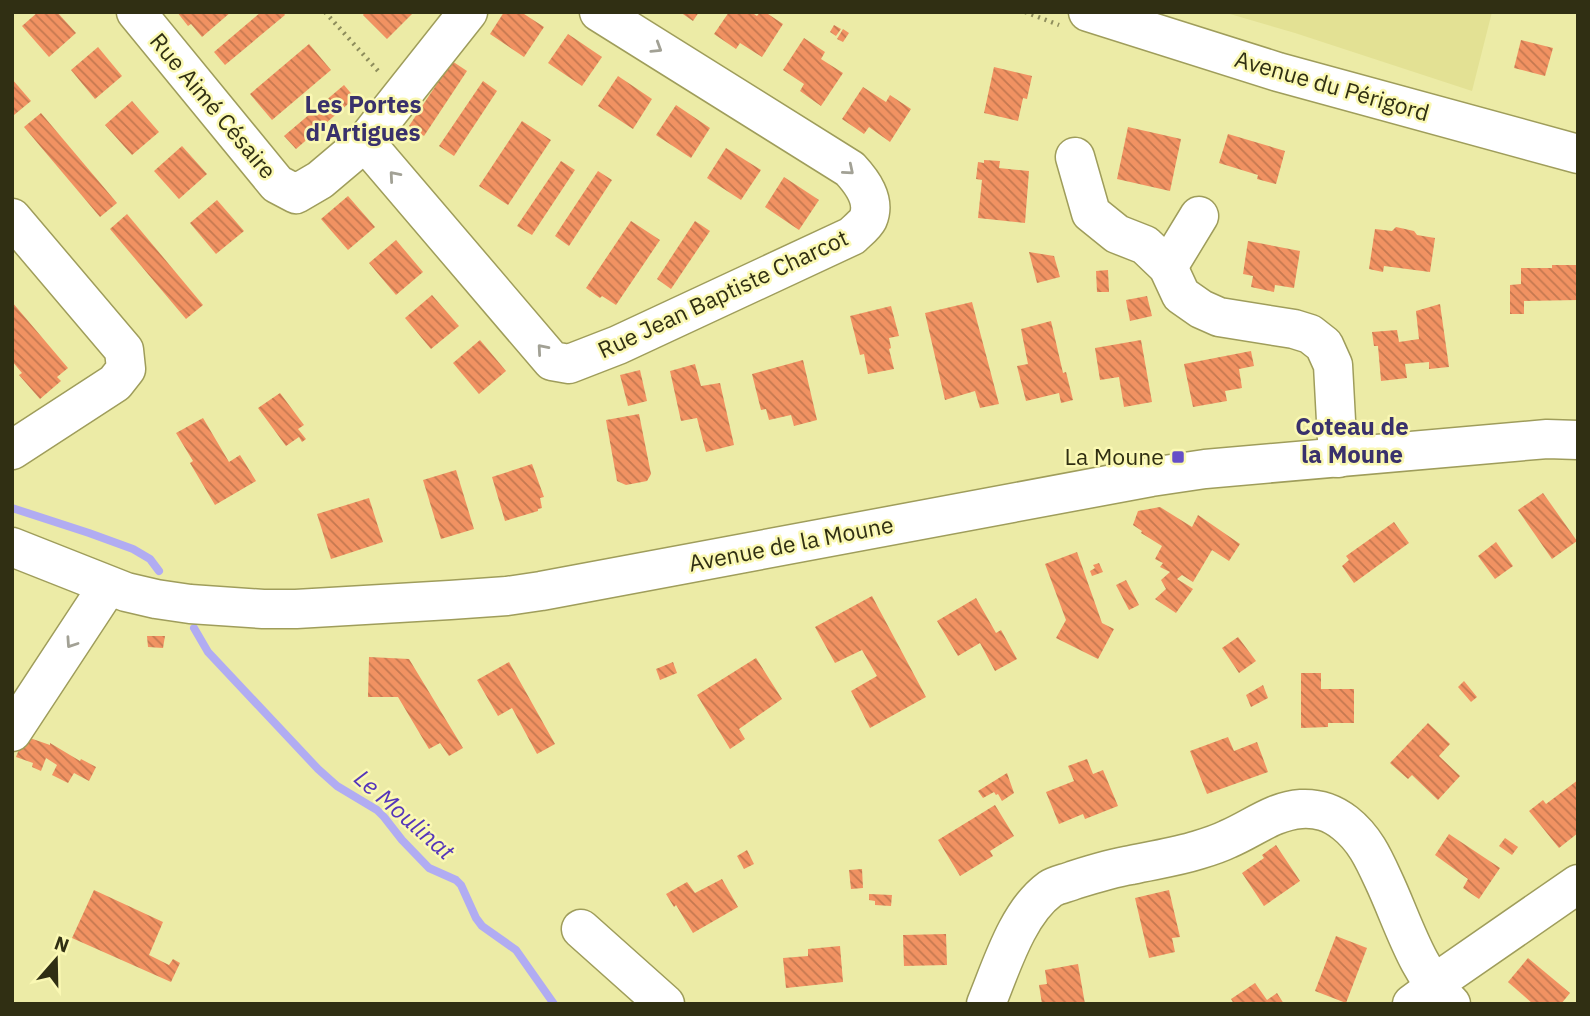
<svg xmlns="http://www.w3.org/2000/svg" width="1590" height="1016" viewBox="0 0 1590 1016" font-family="'IBM Plex Sans',sans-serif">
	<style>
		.built { fill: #e3e194 }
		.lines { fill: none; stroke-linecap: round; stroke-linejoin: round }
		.stream { stroke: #b1acf2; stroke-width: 8 }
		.building { fill: url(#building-back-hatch) }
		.minor-casing { stroke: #9f9d5b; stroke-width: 41 }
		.path { stroke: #8e8d5c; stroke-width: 4.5; stroke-dasharray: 2 5; stroke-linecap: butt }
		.minor { stroke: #fff; stroke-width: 38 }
		.oneway { stroke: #a2a195 }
		.poi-dot { fill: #654fc8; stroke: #faf8b3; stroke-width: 2.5 }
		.labels { text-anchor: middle; stroke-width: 5; stroke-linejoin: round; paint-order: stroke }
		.street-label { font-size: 23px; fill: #302f13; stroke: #faf8b3 }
		.poi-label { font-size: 23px; fill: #302f13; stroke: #faf8b3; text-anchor: end }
		.neighbourhood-label { font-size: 24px; font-weight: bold; fill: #39316c; stroke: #faf8b3 }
		.water-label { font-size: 24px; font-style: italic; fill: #5536ba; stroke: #faf8b3 }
	</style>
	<defs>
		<pattern id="building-back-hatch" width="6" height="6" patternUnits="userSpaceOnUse" patternTransform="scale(1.75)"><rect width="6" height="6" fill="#f19262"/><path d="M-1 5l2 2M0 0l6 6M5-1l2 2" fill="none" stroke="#c47850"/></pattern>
	</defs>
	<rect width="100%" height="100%" fill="#eceba6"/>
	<path class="built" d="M1223,12H1492L1472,91L1295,33Z"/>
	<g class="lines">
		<g class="stream">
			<path d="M12,508L89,533L133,549L150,559L159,571"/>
			<path d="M194,628L208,652L318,769L337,786L377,810L384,817L402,840L429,868L456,880L461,885L476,918L482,926L516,950L554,1004"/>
		</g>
	</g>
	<g class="building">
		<path d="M38,12H57L76,33L49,57L22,26Z"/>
		<path d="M177,12H231L202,37L191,24L188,26Z"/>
		<path d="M261,12H283L285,15L225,65L214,52Z"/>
		<path d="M365,12H414L387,39L363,15Z"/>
		<path d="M504,12H521L544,27L524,57L490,34Z"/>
		<path d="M680,12H699L693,21Z"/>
		<path d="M729,12H751L757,16L760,12H765L783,24L762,57L740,43L736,49L714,34Z"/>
		<path d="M834,25L841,29L836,36L830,32Z"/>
		<path d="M843,29L849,33L843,42L837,39Z"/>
		<path d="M568,34L602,57L582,86L548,63Z"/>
		<path d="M804,38L825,52L821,59L843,73L821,106L800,91L804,84L783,70Z"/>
		<path d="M1521,40L1553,48L1545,76L1514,68Z"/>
		<path d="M309,44L331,70L272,120L250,94Z"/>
		<path d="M98,47L122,76L95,99L71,70Z"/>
		<path d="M452,61L467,71L424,136L409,126Z"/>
		<path d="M994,67L1032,76L1027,99L1023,98L1018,121L984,113Z"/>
		<path d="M618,76L652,99L633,129L598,106Z"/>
		<path d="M12,79L31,101L14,115L12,114Z"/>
		<path d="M483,81L497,91L454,156L439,146Z"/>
		<path d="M344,85L355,98L296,149L284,136Z"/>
		<path d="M863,87L886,102L890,95L911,109L890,142L869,127L864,134L842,119Z"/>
		<path d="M132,101L159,132L132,155L105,125Z"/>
		<path d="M676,105L710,128L691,158L656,135Z"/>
		<path d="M41,113L117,203L100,217L24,127Z"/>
		<path d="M522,121L551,140L508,205L479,186Z"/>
		<path d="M1128,127L1181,139L1170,191L1117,179Z"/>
		<path d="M1228,134L1285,151L1276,184L1257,179L1258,175L1219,163Z"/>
		<path d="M182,146L207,174L179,199L154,171Z"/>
		<path d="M726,148L761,170L741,200L707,178Z"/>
		<path d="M984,160L1000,161L999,168L1029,171L1025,223L978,218L982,180L976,179L978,162L984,163Z"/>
		<path d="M561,161L575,170L532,235L517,226Z"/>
		<path d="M598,171L612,180L569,246L555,236Z"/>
		<path d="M784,177L819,200L799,230L765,207Z"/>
		<path d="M348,196L375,227L348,250L321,219Z"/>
		<path d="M217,200L244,231L216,254L190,223Z"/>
		<path d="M127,214L203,305L186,319L110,229Z"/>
		<path d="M631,221L660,240L616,305L602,296L600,298L586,288Z"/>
		<path d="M695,221L710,231L671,289L657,279Z"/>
		<path d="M1396,227L1414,231L1417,235L1435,238L1430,272L1384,266L1383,272L1369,269L1375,229L1392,231Z"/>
		<path d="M396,240L423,272L396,295L369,263Z"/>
		<path d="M1248,241L1300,251L1294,288L1275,285L1274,292L1251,287L1253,276L1243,274Z"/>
		<path d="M1029,252L1054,256L1060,277L1037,283Z"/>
		<path d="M1552,265H1578V300L1524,301V314H1510V285L1521,284V268H1552Z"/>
		<path d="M1108,270L1109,292H1097L1096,271Z"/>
		<path d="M432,295L459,326L431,349L405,318Z"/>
		<path d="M1147,296L1152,316L1130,321L1126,300Z"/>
		<path d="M12,302L68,368L57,377L61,381L40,399L19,375L22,373L12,361Z"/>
		<path d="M972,302L999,404L980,408L975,391L945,400L925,313Z"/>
		<path d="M1440,304L1449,367L1429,369V362L1405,364L1407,378L1381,381L1378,346H1374L1372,332L1397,330L1399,342L1419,339L1416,311Z"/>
		<path d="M891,306L899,336L889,338L891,348L889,349L894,369L868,374L864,354L860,355L850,316Z"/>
		<path d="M1051,321L1063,373L1066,372L1073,400L1061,403L1059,393L1026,401L1017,366L1028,364L1021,329Z"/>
		<path d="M480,340L506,371L479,394L453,363Z"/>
		<path d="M1141,340L1152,402L1124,407L1119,377L1100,380L1095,348Z"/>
		<path d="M1251,351L1254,366L1239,369L1242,388L1225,391L1227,401L1193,407L1184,364Z"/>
		<path d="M803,360L817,420L794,426L791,415L769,420L766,409L761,410L752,374Z"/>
		<path d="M695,364L701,386L720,383L734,445L706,452L697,418L681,421L670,371Z"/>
		<path d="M640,370L647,401L628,406L620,375Z"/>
		<path d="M280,393L304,425L298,429L306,439L302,442L299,437L286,446L258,408Z"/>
		<path d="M639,414L651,474L647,481L626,485L617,481L606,420Z"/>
		<path d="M203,418L229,462L240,455L256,481L215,505L190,463L193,461L176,433Z"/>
		<path d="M532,464L544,497L540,498L542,508L538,509V511L505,521L492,477Z"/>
		<path d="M456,470L474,529L441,539L423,480Z"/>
		<path d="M1543,493L1577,541L1552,559L1518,510Z"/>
		<path d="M369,498L383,542L331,559L317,514Z"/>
		<path d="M1160,507L1192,527L1198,515L1240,544L1229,561L1212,550L1193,582L1182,575L1177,579L1193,589L1176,613L1155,599L1166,589L1161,580L1170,572L1160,567L1163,563L1155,559L1162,546L1141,533L1142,531L1133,525L1138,511Z"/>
		<path d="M1394,522L1409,543L1354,583L1342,566L1349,560L1346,556Z"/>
		<path d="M1496,542L1513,566L1495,579L1478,556Z"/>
		<path d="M1077,552L1102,623L1114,629L1098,659L1056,638L1066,620L1045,564Z"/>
		<path d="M1099,563L1103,572L1092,576L1090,571L1095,568L1093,565Z"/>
		<path d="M1126,580L1139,605L1129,610L1116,585Z"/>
		<path d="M872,596L926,697L870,728L851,691L877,676L862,650L835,663L815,627Z"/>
		<path d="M976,598L996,633L1001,630L1017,659L995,671L980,643L958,656L937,621Z"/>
		<path d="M147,636H165L163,648L148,647Z"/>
		<path d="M1238,637L1256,661L1239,673L1222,648Z"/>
		<path d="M369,657L409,659L463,748L449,756L440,743L429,749L398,697H368Z"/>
		<path d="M756,658L782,699L739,729L745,739L730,749L697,695Z"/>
		<path d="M509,662L555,744L537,754L512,708L498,716L477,680Z"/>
		<path d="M673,662L677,673L660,680L656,669Z"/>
		<path d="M1301,673H1321V689H1354V723H1328V727L1301,728Z"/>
		<path d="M1464,681L1477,697L1471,702L1458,687Z"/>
		<path d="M1263,685L1268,698L1251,707L1246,695Z"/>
		<path d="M1428,723L1450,744L1439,756L1460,776L1438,800L1412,775L1408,779L1390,763Z"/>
		<path d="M24,736L50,745V743L80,761L81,759L96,767L89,781L74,773L68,783L52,775L57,765L46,758L41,771L32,767L33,763L16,757Z"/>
		<path d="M1228,737L1234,751L1257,742L1268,772L1207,794L1190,751Z"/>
		<path d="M1087,759L1093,774L1103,770L1118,806L1085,819L1083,814L1059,824L1046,792L1074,781L1068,766Z"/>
		<path d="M1007,773L1014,793L1002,801L998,794L996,795L994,792L983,798L978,791Z"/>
		<path d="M1578,780V833L1559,848L1529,811L1543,800L1546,804Z"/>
		<path d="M995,805L1014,836L990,851L993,856L960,876L938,840Z"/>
		<path d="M1449,834L1500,868L1479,899L1463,888L1468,879L1435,855Z"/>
		<path d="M1505,838L1518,847L1512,855L1499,846Z"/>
		<path d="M1276,845L1300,881L1264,906L1242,873L1264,858L1262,855Z"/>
		<path d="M747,850L754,864L744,869L737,856Z"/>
		<path d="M862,869L863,888L851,889L849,870Z"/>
		<path d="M722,879L738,907L693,933L676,905L674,907L666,894L687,882L695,893Z"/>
		<path d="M94,890L163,922L149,955L169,965L173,959L180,963L171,982L72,938Z"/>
		<path d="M1169,890L1180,937L1172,938L1175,952L1149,958L1135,898Z"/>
		<path d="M869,894L892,895L891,906L875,905V901L869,900Z"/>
		<path d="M946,934L947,965L904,966L903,935Z"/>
		<path d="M1336,936L1367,948L1346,1003L1315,991Z"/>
		<path d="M840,946L843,982L786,988L783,958L808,956V949Z"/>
		<path d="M1528,958L1570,993L1561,1004H1533L1508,982Z"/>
		<path d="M1078,964L1085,1004H1042L1039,985L1047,984L1045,970Z"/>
		<path d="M1255,983L1267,1000L1277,993L1284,1004H1234L1231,999Z"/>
	</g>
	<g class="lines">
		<defs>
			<g id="minor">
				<path d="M136,12L277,184L296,194L320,180L365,142L468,12"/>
				<path d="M1088,12L1278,72L1578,154"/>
				<path d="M365,142L552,361L569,364L618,345L852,236C857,231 865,225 868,219C876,200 862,182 850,169L599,12"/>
				<path d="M1075,157L1091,213L1117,234L1145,245L1168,267L1181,295L1201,309L1219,317L1294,329L1310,334L1324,345L1333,365L1338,458"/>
				<path d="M12,218L124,350L126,369L115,383L12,450"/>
				<path d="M1168,267L1199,216"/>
				<path d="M12,547L126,592L156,599L190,604L263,609H296L450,600L507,596L541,591L1151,477L1205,469L1547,439L1578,440"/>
				<path d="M12,732L108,586"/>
				<path d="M581,929L665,1004"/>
				<path d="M986,1004C1001,968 1017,913 1050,889C1056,885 1067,883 1074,880C1093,874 1112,868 1131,865C1153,860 1176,857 1198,850C1208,847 1218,844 1228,839C1252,829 1273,811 1301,809C1318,808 1331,812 1345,823C1364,838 1373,857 1383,879C1403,921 1416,971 1451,1004"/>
				<path d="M1412,1004L1435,987L1448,974L1578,884"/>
			</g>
		</defs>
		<use href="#minor" class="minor-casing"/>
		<g class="path">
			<path d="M325,12L380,73"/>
			<path d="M1025,12L1059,25"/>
		</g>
		<use href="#minor" class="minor"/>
	</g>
	<defs><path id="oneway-chevron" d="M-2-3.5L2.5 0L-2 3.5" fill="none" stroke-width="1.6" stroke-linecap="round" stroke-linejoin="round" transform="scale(1.75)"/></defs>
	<g class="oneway">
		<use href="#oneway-chevron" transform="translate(657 48) rotate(32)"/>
		<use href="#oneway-chevron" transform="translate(849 170) rotate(40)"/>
		<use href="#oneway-chevron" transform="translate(394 176) rotate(-131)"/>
		<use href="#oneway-chevron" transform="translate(542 349) rotate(-131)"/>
		<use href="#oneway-chevron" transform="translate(71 643) rotate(124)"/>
	</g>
	<rect class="poi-dot" x="1171" y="450" width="14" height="14" rx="3.5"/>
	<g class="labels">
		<g class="street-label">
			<text transform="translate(1332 86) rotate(16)" y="8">Avenue du Périgord</text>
			<text transform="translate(213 106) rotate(50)" y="8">Rue Aimé Césaire</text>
			<text transform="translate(723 294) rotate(-25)" y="8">Rue Jean Baptiste Charcot</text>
			<text transform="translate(791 544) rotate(-11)" y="8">Avenue de la Moune</text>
		</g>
		<g class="poi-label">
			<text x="1164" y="465">La Moune</text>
		</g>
		<g class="neighbourhood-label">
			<text x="363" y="113">Les Portes<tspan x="363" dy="28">d'Artigues</tspan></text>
			<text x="1352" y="435">Coteau de<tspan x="1352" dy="28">la Moune</tspan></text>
		</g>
		<g class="water-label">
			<text transform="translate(404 815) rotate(41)" y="8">Le Moulinat</text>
		</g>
	</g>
	<rect width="1590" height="1016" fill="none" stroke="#302f13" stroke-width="28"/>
	<g transform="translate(56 960) rotate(20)" stroke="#faf8b3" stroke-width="5" paint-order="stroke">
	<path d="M0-5L12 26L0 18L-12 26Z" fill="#302f13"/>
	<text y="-10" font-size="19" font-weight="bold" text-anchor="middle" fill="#302f13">N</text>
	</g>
</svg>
